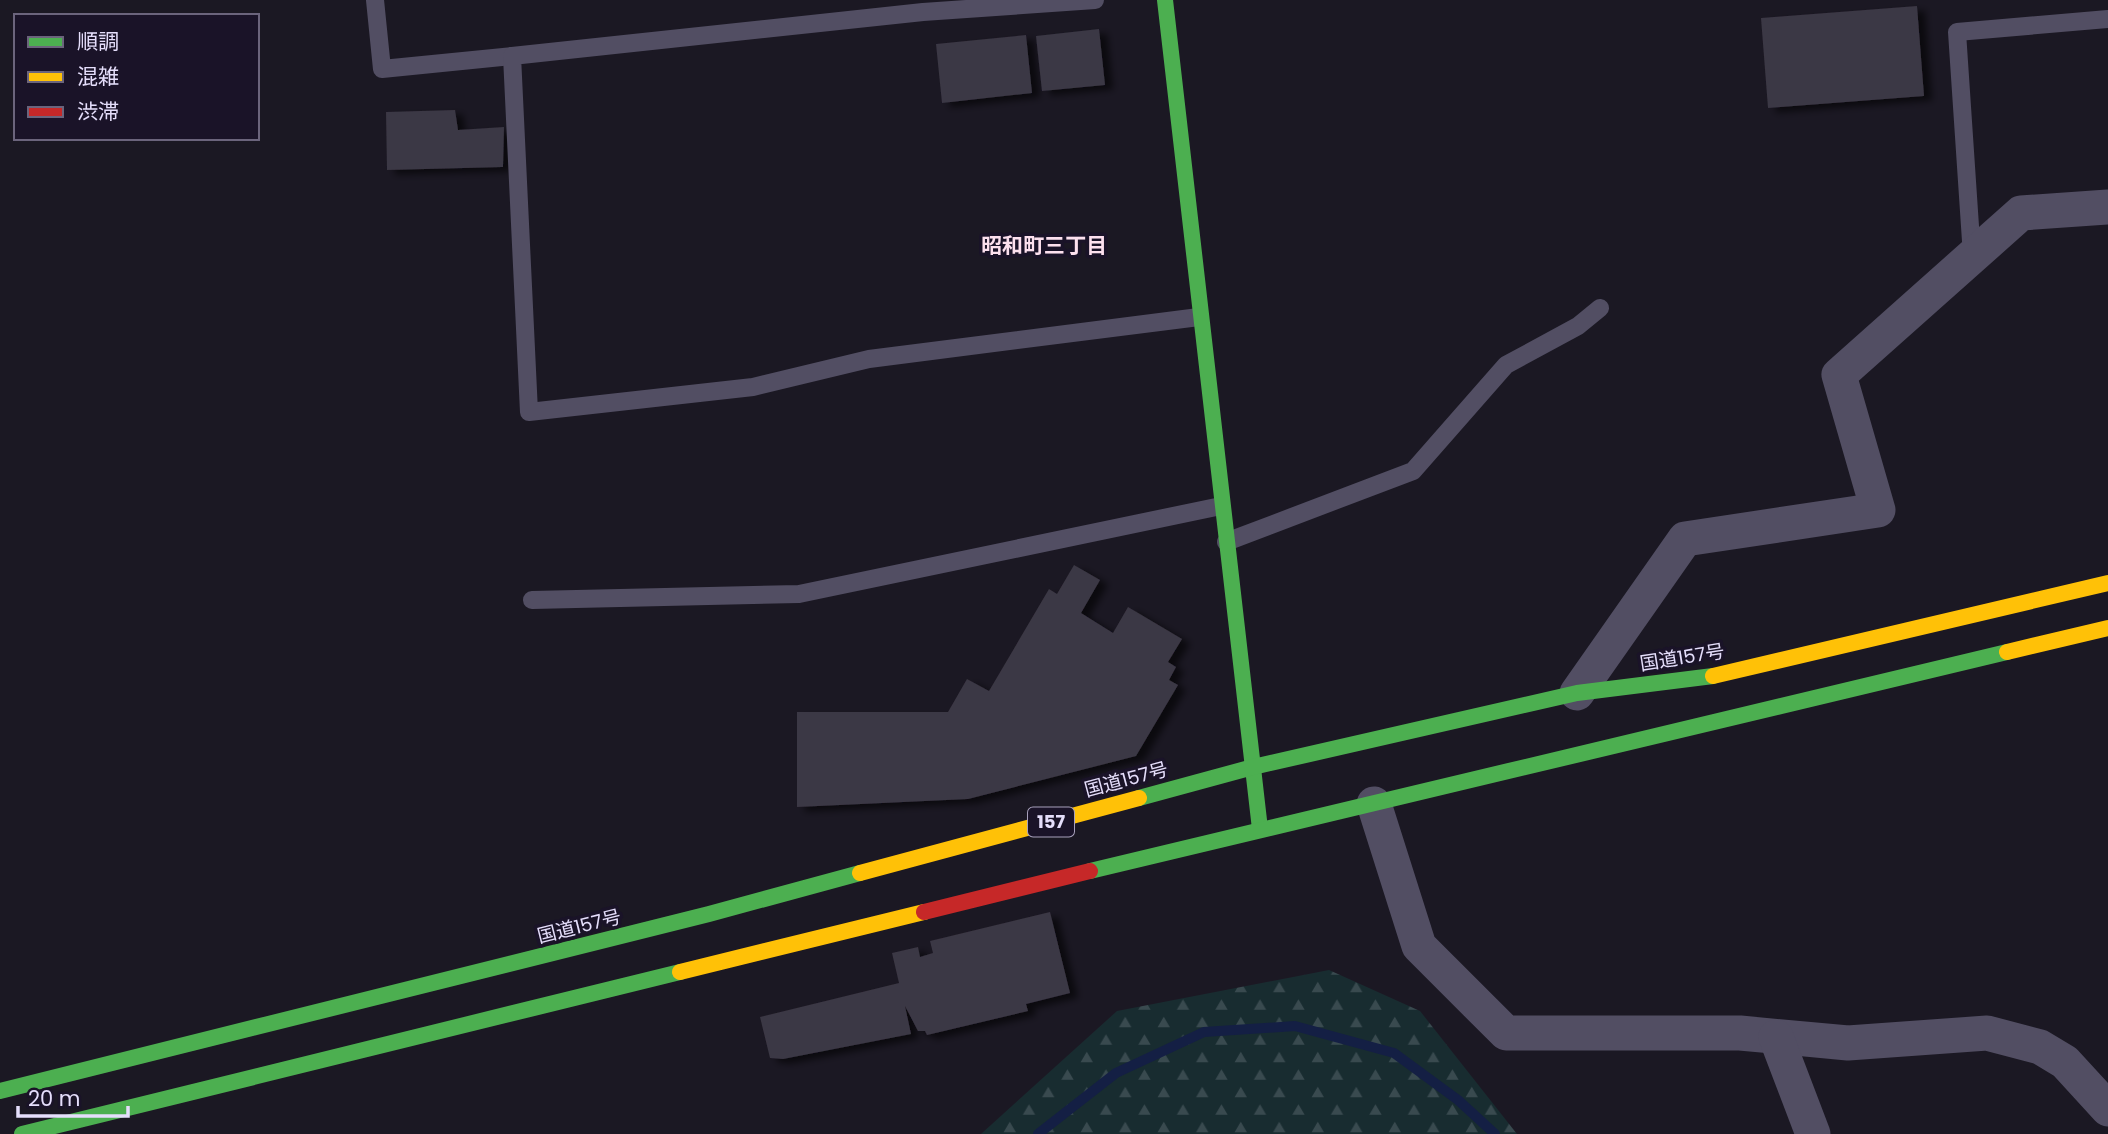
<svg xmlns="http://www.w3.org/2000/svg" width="2108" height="1134" viewBox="0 0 2108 1134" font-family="Poppins,'Noto Sans JP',sans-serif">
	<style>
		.forest { fill: url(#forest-firs) }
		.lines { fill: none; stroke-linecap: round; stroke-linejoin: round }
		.stream { stroke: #141f44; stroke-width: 10 }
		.building { fill: #3b3744; filter: url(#shadow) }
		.lane { stroke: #524e63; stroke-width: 18 }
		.street { stroke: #524e63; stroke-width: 35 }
		.fast { stroke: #4caf50; stroke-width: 16 }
		.slow { stroke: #ffc107; stroke-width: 16 }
		.jam { stroke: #c62828; stroke-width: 16 }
		.labels { text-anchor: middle; stroke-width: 7; stroke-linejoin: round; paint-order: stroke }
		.shield { fill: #1a1328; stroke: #a8a1bc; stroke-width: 2 }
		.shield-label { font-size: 18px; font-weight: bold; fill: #e5defb }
		.street-label { font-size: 19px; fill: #e5defb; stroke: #1a1328 }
		.neighbourhood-label { font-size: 21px; font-weight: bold; fill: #fce0ee; stroke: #1a1328 }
	</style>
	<defs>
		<pattern id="forest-firs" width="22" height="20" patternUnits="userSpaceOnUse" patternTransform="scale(1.75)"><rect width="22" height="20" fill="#182c30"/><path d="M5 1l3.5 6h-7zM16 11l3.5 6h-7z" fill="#394a4f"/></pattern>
		<filter id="shadow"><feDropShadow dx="8" dy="4.5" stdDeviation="3.5" flood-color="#0009"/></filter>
	</defs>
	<rect width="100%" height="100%" fill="#1b1823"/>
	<path class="forest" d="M1329,970L1420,1011L1517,1134H981L1117,1011Z"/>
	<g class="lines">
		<path class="stream" d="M1038,1134L1116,1073L1204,1032L1295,1026L1394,1053L1458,1100L1495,1134"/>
	</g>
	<g class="building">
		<path d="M1917,6L1924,96L1768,108L1761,18Z"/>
		<path d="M1099,29L1105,85L1042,91L1036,36Z"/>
		<path d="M1026,35L1032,93L942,103L936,44Z"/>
		<path d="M455,110L458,130L504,127L503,167L387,170L386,112Z"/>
		<path d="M1074,565L1100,580L1081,613L1113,633L1128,607L1182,639L1168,662L1176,667L1169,680L1178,685L1136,756L968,799L797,807V712H948L967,679L989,691L1049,589L1057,594Z"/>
		<path d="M1050,912L1070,993L1026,1004L1028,1011L927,1035L925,1031H918L905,1006L911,1034L783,1059L770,1058L760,1017L899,983L892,953L918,947L920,957L933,953L930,941Z"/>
	</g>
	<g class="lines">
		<g class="lane">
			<path d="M375,0L382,69L512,56"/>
			<path d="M1095,0L923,12L512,56L529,412L753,387L869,359L1199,317"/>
			<path d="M1972,256L1957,32L2108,19"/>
			<path d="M1226,542L1413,471L1506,365L1578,326L1600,308"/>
			<path d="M532,600L799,594L1221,506"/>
		</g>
		<g class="street">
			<path d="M1577,693L1685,539L1878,510L1839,375L2021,213L2108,207"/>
			<path d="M1374,804L1419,946L1506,1033H1740L1848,1043L1987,1033L2040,1047L2065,1062L2108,1109"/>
			<path d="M1776,1037L1813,1134"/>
		</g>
		<g class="fast">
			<path d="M1165,0L1260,829"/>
			<path d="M1139,798L1253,767L1577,693L1713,676"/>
			<path d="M1090,871L2007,652"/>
			<path d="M0,1091L709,914L860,873"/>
			<path d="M22,1134L680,972"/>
		</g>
		<g class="slow">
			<path d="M2007,652L2108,628"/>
			<path d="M1713,676L2108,583"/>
			<path d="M860,873L1139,798"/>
			<path d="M680,972L924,912"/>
		</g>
		<path class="jam" d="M924,912L1090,871"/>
	</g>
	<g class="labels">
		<rect class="shield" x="1028" y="807.5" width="46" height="29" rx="5"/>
		<g class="shield-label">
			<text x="1051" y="828">157</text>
		</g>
		<g class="street-label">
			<text transform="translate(1682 657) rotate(-9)" y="7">国道157号</text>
			<text transform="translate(1126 779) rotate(-15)" y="7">国道157号</text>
			<text transform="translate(579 926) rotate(-14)" y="7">国道157号</text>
		</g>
		<g class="neighbourhood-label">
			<text x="1044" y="253">昭和町三丁目</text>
		</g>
	</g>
	<rect x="14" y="14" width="245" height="126" fill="#1a1328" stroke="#6b647c" stroke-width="2"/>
	<rect x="28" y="37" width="35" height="10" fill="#4caf50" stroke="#6b647c" stroke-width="2"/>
	<text x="77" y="49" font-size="21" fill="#e5defb">順調</text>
	<rect x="28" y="72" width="35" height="10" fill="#ffc107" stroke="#6b647c" stroke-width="2"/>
	<text x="77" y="84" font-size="21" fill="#e5defb">混雑</text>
	<rect x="28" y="107" width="35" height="10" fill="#c62828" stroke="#6b647c" stroke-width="2"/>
	<text x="77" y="119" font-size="21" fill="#e5defb">渋滞</text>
	<path d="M18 1106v10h110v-10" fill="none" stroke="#e5defb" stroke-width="3.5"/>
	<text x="28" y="1106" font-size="21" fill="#e5defb" stroke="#1a1328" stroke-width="5" paint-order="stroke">20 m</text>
</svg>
